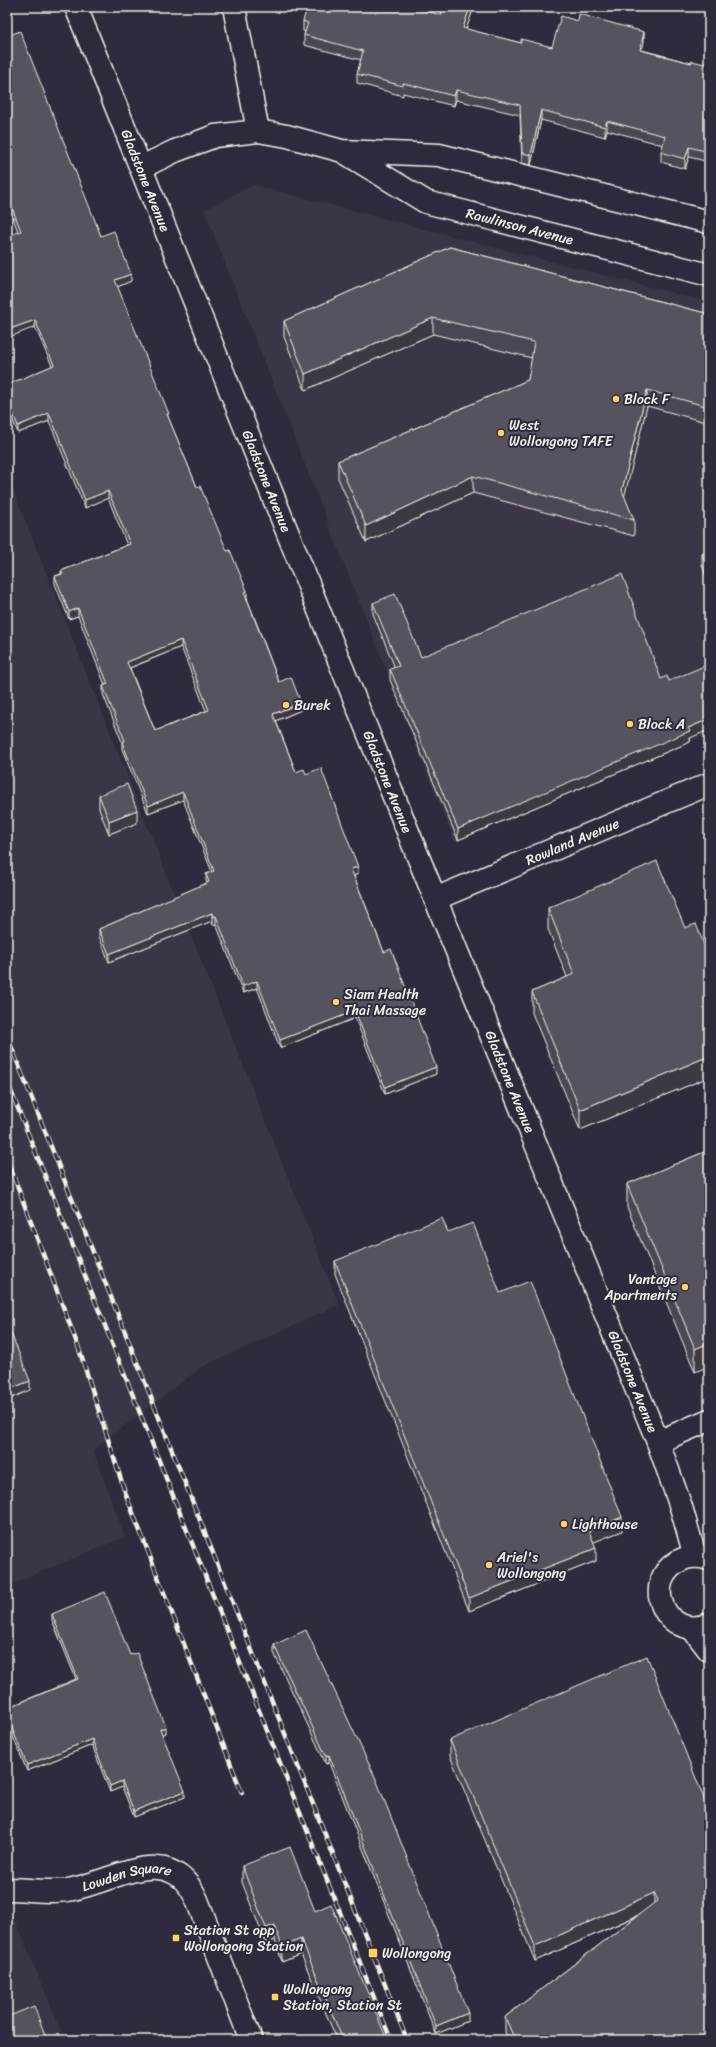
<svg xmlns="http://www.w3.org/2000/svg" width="716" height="2047" viewBox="0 0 716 2047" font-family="Sriracha,sans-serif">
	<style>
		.built { fill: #3b3647 }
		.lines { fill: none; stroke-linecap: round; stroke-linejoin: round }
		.minor-casing { stroke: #f4f1e8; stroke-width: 25 }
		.major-casing { stroke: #f4f1e8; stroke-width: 25 }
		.minor { stroke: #2f2a3d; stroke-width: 22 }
		.major { stroke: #2f2a3d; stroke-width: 22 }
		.rail-casing { stroke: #f4f1e8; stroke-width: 4.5 }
		.rail { stroke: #2f2a3d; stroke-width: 3; stroke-dasharray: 9; stroke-linecap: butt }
		.wall { fill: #4a4752; stroke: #f4f1e8; fill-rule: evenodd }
		.shaded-wall { fill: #3c3942; stroke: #f4f1e8 }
		.building { fill: #56525f; stroke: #f4f1e8; fill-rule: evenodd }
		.poi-dot { fill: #ffd166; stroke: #2f2a3d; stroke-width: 1.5 }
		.labels { text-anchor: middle; stroke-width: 4; stroke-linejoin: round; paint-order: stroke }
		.street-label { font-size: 14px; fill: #f4f1e8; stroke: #2f2a3d }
		.poi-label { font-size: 14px; fill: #f4f1e8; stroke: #2f2a3d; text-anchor: start }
	</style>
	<rect width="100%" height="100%" fill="#2f2a3d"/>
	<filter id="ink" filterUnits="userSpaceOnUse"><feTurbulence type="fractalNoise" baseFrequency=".025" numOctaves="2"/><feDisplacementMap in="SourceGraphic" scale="8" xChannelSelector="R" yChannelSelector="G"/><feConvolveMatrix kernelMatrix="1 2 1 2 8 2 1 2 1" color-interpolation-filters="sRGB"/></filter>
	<g filter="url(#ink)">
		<g class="built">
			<path d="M253,185L709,302V734L454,841L204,210Z"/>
			<path d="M7,475L339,1305L202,1367L93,1450L125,1537L7,1586Z"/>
			<path d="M15,1920L65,2040H7V1923Z"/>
		</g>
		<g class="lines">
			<defs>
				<g id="minor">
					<path d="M234,7L258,131"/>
					<path id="s1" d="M344,152L426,202L709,275"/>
					<path d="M142,167L175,151L215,136L258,131L287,136L342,151L439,155L709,222"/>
					<path id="s2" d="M435,899L709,784"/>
					<path d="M658,1442L709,1420"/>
					<path id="s3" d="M7,1889C27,1889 48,1893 68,1890C115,1882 170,1839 197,1900L251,2040"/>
				</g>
				<g id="major">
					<path id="s4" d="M76,7L419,859L658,1442L681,1507L695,1556"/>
					<path d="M708,1559C700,1556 689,1556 681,1560C638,1581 667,1643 709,1624"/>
					<path d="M692,1628L709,1650"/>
				</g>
			</defs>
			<use href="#minor" class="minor-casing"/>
			<use href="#major" class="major-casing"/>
			<use href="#minor" class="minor"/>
			<use href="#major" class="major"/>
			<defs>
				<g id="rail">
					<path d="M7,1036L407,2040"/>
					<path d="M7,1081L391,2040"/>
					<path d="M7,1159L78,1346L126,1495L242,1793"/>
				</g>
			</defs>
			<use href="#rail" class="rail-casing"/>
			<use href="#rail" class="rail"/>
		</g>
		<g class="wall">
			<path d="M443,7H474L466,29L521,43L552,47L644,41L642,50L691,63L709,65V162L689,157L685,169L661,162V152L663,145L607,130L605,137L541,120L531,165L522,163L520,115L456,100L454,106L403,93V96L357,83V74L361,60L304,45V35L305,32L303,31V21L441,15Z"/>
			<path d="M7,29L101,236L131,281L117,287L169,419L197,487L247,598L279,682L301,710L276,721L296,772L306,774L358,874L354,876L384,952L436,1074L385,1094L355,1018L280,1048L257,988L243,993L216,924L213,925L212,921L109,962L99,936V929L207,883L206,881V874L212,872L183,800L148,813L122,749V742L103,694V686L105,685L78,616L69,619L55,584V576L61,574V571L127,545L108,498L85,508L49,421L18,433L7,406V385L52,366L35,327L18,232L7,202ZM181,647L206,711L155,731L130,668Z"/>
			<path d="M450,247L709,314V423L647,406L624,496L634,520V536L473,493L366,542L338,478V461L528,380L532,358L433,334L305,390L284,337V321Z"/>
			<path d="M709,549V584L702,565V554L705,553V550Z"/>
			<path d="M373,603L421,657L661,679L690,738V742L458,840L390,680V669L395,668L373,614Z"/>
			<path d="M99,795L137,823L109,834L99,809Z"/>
			<path d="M548,908L685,928L709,957V1077L580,1130L532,1013V992L567,977L548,929Z"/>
			<path d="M709,1150L695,1372L627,1207V1184Z"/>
			<path d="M448,1232L500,1293L622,1531L593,1542L596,1561L469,1611L335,1274V1261Z"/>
			<path d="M52,1614L130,1655L166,1733L162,1734L185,1797L134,1817L122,1787L110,1792L92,1745L27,1771L7,1722V1708L76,1679L52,1620Z"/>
			<path d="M274,1645L468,2021L436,2034L329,1763L326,1764L274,1653Z"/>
			<path d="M450,1740L709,1811V2040H509L505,2032V2017L637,1916L535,1961L450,1756Z"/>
			<path d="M242,1866L315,1911L387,2040H337L301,1954L282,1962L275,1940L266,1944L242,1882Z"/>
		</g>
		<g class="shaded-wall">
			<path d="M470,7H474L463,38V28Z"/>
			<path d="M644,32V41L640,60V50Z"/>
			<path d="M456,90V100L454,106V96Z"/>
			<path d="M541,110V120L531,165V155Z"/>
			<path d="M607,121V130L605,137V127Z"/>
			<path d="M689,147V157L685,169V159Z"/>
			<path d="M131,274V281L115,288V280Z"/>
			<path d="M433,318V334L305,390V374Z"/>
			<path d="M35,320V327L7,338V330Z"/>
			<path d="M647,390V406L622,506V490Z"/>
			<path d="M49,413V421L18,433V426Z"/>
			<path d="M473,476V493L366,542V526Z"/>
			<path d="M108,491V498L85,508V500Z"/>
			<path d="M247,591V599L244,592Z"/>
			<path d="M78,608V616L69,619V612Z"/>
			<path d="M181,640V647L127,669V662Z"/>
			<path d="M301,703V710L273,722V714Z"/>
			<path d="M709,719V730L690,738V742L458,840V829Z"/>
			<path d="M183,792V800L148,813V806Z"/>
			<path d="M137,810V823L109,834V821Z"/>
			<path d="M358,867V874L351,877V869Z"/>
			<path d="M212,913V921L109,962V954Z"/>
			<path d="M216,916V924L213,925V917Z"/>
			<path d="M257,981V988L243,993V986Z"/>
			<path d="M355,1011V1018L280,1048V1040Z"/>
			<path d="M709,1056V1077L580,1130V1110Z"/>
			<path d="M436,1067V1074L385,1094V1087Z"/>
			<path d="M709,1343V1366L695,1372V1349Z"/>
			<path d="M30,1381V1390L7,1400V1390Z"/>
			<path d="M622,1517V1531L589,1544V1531Z"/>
			<path d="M596,1548V1561L469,1611V1598Z"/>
			<path d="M166,1727V1733L160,1735V1729Z"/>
			<path d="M92,1739V1745L27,1771V1765Z"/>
			<path d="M329,1755V1763L326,1764V1756Z"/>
			<path d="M122,1781V1787L110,1792V1786Z"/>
			<path d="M185,1791V1797L134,1817V1811Z"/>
			<path d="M654,1893V1908L535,1961V1946Z"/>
			<path d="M275,1925V1940L266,1944V1928Z"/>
			<path d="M301,1939V1954L282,1962V1947Z"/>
			<path d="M468,2013V2021L436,2034V2026Z"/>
		</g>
		<g class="building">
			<path d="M307,7H411L441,15L443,7H470L463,28L521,43V39L552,47L561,16L578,21L579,14L644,32L640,50L691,63L692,61L709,65V152L689,147L685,159L661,152L665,136L607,121L605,127L541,110L531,155L522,153L520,105L456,90L454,96L403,83V86L357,74L363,51L304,35L308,23L303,21Z"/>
			<path d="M7,29L10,35L20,31L101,236L114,231L131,274L115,280L169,414H167L197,487L200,486L227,551L230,550L247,591L244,592L279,682L291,677L301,703L273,714L296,772L304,769L306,774L321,768L358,867L351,869L384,952L391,949L436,1067L385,1087L355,1011L280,1040L257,981L243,986L216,916L213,917L212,913L109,954L99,929L209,882L206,874L214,871L183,792L148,806L122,742L125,741L103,686L108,684L78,608L69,612L55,576L63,574L61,571L130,544L108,491L85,500L49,413L18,426L7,399V385L54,365L35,320L7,330V236L21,231L7,195ZM181,640L209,710L155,731L127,662Z"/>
			<path d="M450,247L709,314V407L647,390L622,490L634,520L473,476L366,526L338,461L528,380L534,342L433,318L305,374L284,321Z"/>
			<path d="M709,549V573L702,554L706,553L705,550Z"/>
			<path d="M622,574L661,679L667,676L669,681L709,664V719L688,728L690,731L458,829L390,669L399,666L373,603L395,594L421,657Z"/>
			<path d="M127,784L137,810L109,821L99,795Z"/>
			<path d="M657,861L685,928L696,924L709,957V1056L580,1110L532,992L574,974L548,908Z"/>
			<path d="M709,1150V1343L695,1349L627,1184Z"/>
			<path d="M442,1218L448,1232L473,1223L500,1293L530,1281L622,1517L589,1531L596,1548L469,1598L335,1261Z"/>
			<path d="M7,1323L30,1381L7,1390Z"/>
			<path d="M105,1592L130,1655L137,1653L166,1727L160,1729L185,1791L134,1811L122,1781L110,1786L92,1739L27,1765L7,1716V1708L78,1679L52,1614Z"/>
			<path d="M306,1630L376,1779L468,2013L436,2026L329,1755L326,1756L274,1645Z"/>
			<path d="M647,1656L709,1811V2040H515L505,2017L658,1900L654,1893L535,1946L450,1740Z"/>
			<path d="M290,1847L315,1911L331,1904L387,2040H343L301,1939L282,1947L275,1925L266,1928L242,1866Z"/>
			<path d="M34,2006L47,2040H7V2017Z"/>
		</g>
	</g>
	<g class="poi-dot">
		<circle cx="616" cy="399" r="4"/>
		<circle cx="501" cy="433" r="4"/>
		<circle cx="286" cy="705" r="4"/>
		<circle cx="630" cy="724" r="4"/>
		<circle cx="336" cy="1002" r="4"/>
		<circle cx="685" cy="1287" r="4"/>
		<circle cx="564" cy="1524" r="4"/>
		<circle cx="489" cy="1565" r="4"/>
		<rect x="172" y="1934" width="8" height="8" rx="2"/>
		<rect x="368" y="1948" width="10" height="10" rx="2"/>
		<rect x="271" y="1993" width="8" height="8" rx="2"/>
	</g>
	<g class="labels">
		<g class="street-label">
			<text dy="5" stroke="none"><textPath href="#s4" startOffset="187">Gladstone Avenue</textPath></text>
			<text dy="5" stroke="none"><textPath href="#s1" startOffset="193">Rawlinson Avenue</textPath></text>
			<text dy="5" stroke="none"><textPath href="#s4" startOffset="511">Gladstone Avenue</textPath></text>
			<text dy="5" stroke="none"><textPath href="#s4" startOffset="835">Gladstone Avenue</textPath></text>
			<text dy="5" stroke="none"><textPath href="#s2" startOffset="149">Rowland Avenue</textPath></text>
			<text dy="5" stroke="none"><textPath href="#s4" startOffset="1159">Gladstone Avenue</textPath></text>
			<text dy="5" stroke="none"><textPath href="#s4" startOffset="1483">Gladstone Avenue</textPath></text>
			<text dy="5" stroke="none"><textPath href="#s3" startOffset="122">Lowden Square</textPath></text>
		</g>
		<g class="poi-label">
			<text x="624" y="404">Block F</text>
			<text x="509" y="430">West<tspan x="509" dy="16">Wollongong TAFE</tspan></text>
			<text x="294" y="710">Burek</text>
			<text x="638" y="729">Block A</text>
			<text x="344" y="999">Siam Health<tspan x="344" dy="16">Thai Massage</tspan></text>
			<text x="677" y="1284" text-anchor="end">Vantage<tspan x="677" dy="16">Apartments</tspan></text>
			<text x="572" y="1529">Lighthouse</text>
			<text x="497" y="1562">Ariel's<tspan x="497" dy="16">Wollongong</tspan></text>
			<text x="184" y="1935">Station St opp<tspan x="184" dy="16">Wollongong Station</tspan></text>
			<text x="382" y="1958">Wollongong</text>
			<text x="283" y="1994">Wollongong<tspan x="283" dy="16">Station, Station St</tspan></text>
		</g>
	</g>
	<rect width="716" height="2047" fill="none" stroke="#2f2a3d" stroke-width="24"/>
	<rect x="12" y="12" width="692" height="2023" fill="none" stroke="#f4f1e8" stroke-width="1.5" filter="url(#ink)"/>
</svg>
